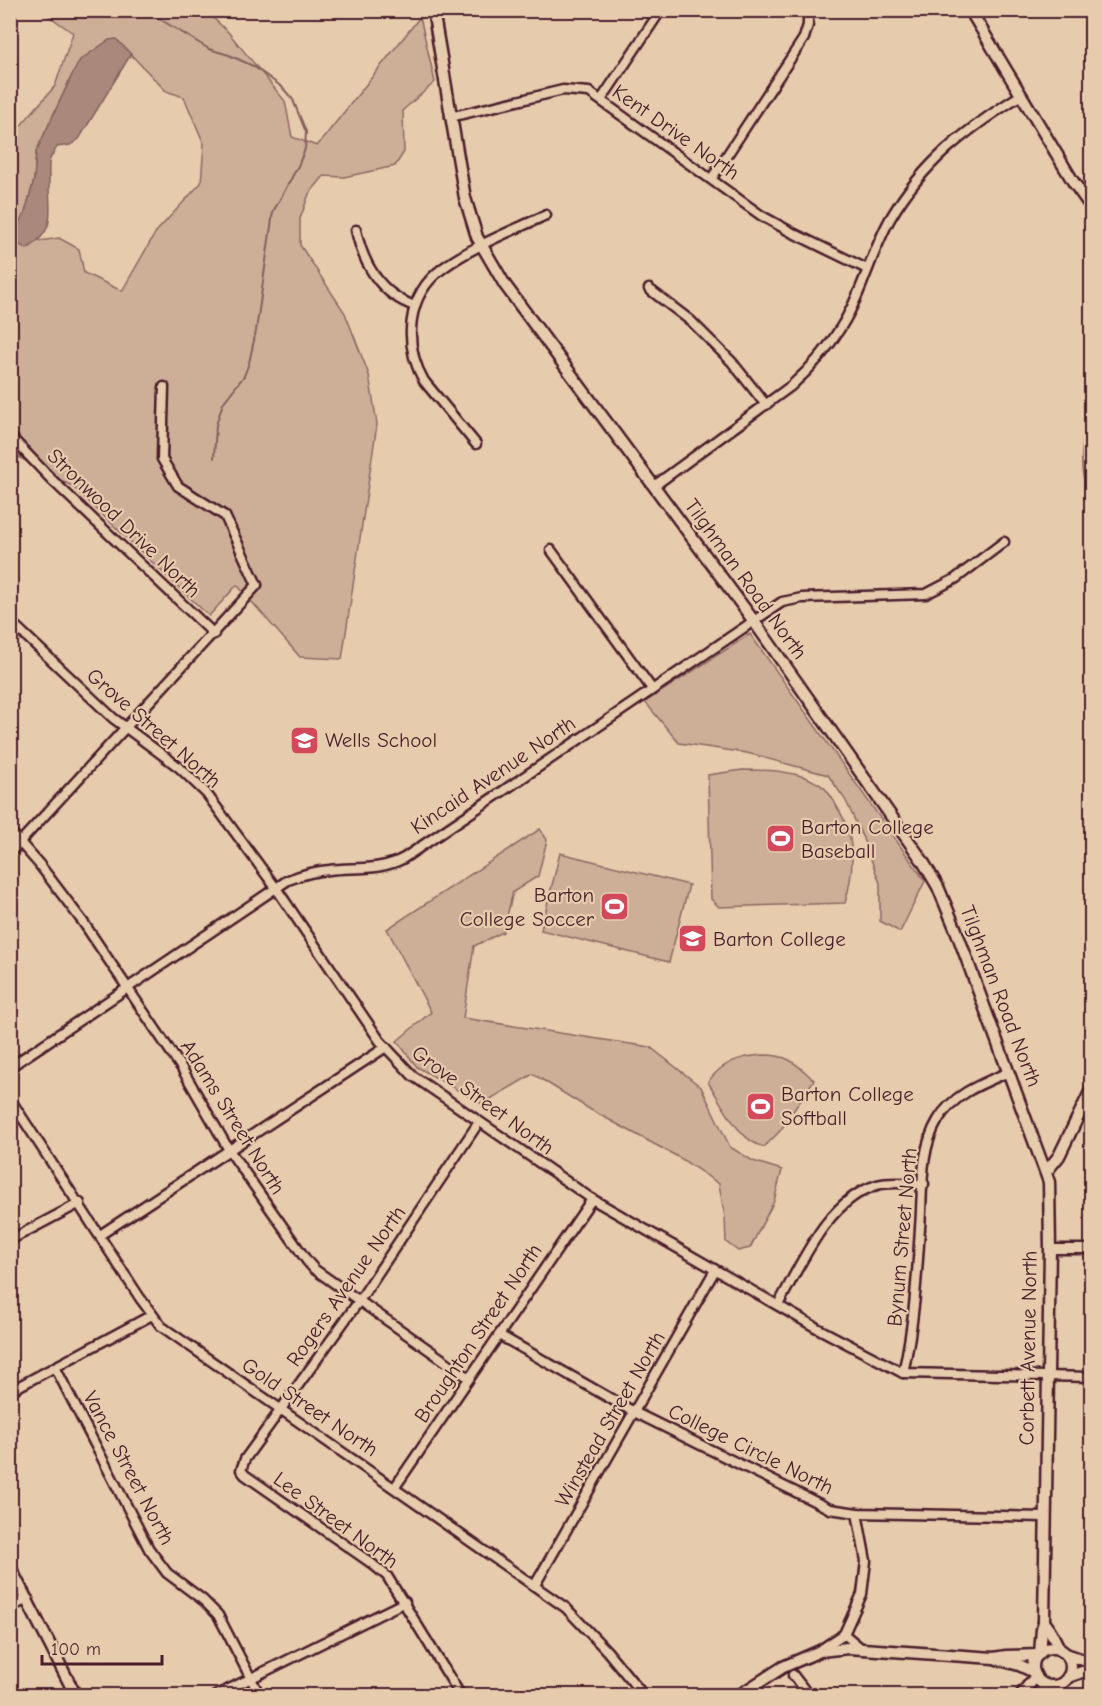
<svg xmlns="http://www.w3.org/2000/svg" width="1102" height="1706" viewBox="0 0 1102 1706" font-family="'Comic Neue',sans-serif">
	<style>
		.green { fill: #cdaf98; stroke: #8c6762; stroke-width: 1.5; fill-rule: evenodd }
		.water { fill: #aa897c; stroke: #845f5c; stroke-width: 1.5 }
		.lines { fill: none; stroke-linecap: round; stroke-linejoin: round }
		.stream { stroke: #845f5c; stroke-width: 2 }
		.minor-casing { stroke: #4a1f2b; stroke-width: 13 }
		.tertiary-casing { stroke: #4a1f2b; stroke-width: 15 }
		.secondary-casing { stroke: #4a1f2b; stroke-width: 15 }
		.minor { stroke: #e6cbad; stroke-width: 8 }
		.tertiary { stroke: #e6cbad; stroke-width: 10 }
		.secondary { stroke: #e6cbad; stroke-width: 10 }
		.labels { text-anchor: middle; stroke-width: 4.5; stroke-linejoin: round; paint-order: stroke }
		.street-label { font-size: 21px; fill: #4a1f2b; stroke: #e6cbad }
		.poi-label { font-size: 21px; fill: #4a1f2b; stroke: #e6cbad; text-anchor: start }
	</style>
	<rect width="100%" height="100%" fill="#e6cbad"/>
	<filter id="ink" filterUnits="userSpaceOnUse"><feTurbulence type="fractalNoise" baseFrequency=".0167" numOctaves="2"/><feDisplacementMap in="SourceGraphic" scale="12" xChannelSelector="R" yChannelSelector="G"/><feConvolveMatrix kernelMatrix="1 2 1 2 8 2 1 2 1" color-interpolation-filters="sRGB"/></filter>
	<g filter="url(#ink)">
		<g class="green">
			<path d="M42,11H206L228,32L285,101L292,137L317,146L420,17L435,82L403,110L404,152L395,166L344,177L324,176L309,194L300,219V245L345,313L369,375L377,424L342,659L300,657L237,585L209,616L72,486L11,453L10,138L55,86L73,33ZM116,39L166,91L184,97L204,144L201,183L156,232L122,291L84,273L79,249L59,238L40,241L13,234L25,213L34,180L36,152L72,75Z"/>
			<path d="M1091,396L1092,484H1091L1084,479C1077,458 1088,419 1091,396Z"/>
			<path d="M750,634L925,881L900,932L880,921V883L862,836L846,801L828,775L747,753L679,743L645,702Z"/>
			<path d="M742,770C766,770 798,770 819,784C826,788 832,797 836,805C856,836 855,868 845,903L719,907L711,899L708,775Z"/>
			<path d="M540,829L547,840L538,876L513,892L503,932L474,946L463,1018L650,1047L701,1087L730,1147L753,1161L782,1170L774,1201L750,1248L738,1251L726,1242L725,1218L719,1184L680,1158L591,1110L533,1074L482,1104L417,1067L397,1041L431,1012L387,929Z"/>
			<path d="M560,853L689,885L669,962L541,930Z"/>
			<path d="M764,1055C790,1055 796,1064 814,1080L780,1131L764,1147C739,1142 721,1102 708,1082C722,1062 741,1056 764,1055Z"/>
		</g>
		<path class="water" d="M116,39L131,54L79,139L70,145L57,147C55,151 52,155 50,159C48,165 49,172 49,178C48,210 59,229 27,249L16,243L12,234L25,213L34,180L36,152L72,75L80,60L109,40Z"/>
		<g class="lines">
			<path class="stream" d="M139,10L153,15L209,49L229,55L253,66L282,87L293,100L306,132L305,149L298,166L273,212L256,331L249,363L244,376L223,403L216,425L214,458"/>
			<defs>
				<g id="minor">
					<path d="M601,100L661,10"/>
					<path d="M450,117L563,90L589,92L762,216L793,233L867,269"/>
					<path d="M712,178L804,38L808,25V10"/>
					<path d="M356,230C363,264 381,295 415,306"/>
					<path d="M649,289L691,321L732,362L766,405"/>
					<path d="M10,436L51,479L214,634"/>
					<path d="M476,444L424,381C403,344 406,295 443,268C473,246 512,231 546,215"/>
					<path d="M654,486L791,386C810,369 828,349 841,327C862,294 871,253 890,219C923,162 967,129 1021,95"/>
					<path d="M551,550L652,689"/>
					<path d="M10,621L113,718L180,768L206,793L276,888L380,1041L413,1076L592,1199L817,1328L903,1373L1092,1377"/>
					<path d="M10,831L39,864L83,922L181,1067L229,1150L307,1261L314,1269L469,1378"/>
					<path d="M10,853L257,585L225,516L178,486L162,459L164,387"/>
					<path d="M10,1067L288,880C301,875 315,871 329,870C355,867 381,871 404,858L782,602L802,598L926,594L955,579L1004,542"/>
					<path d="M10,1099L140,1298L161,1326L566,1608L607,1651L644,1696"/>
					<path d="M100,1235L386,1047"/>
					<path d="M10,1240L80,1203"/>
					<path d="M1050,1249H1092"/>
					<path d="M778,1305C802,1263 827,1200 877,1185C891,1181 909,1184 924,1184"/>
					<path d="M499,1335L634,1412L830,1509L857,1513L1045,1517"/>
					<path d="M55,1367L149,1549L167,1573L203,1600L218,1615L260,1696"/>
					<path d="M903,1373C914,1325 917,1277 920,1228C923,1192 919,1151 938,1120C953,1094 983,1083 1009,1072"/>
					<path d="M10,1391L152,1315"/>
					<path d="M395,1487L592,1199"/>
					<path d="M535,1585L715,1270"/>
					<path d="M10,1607L28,1599"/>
					<path d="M844,1634L862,1649"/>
					<path d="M820,1650L844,1634L862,1594L866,1561L857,1513"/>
					<path d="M793,1675L809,1696"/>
					<path d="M215,1696L405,1602"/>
					<path d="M461,1696L387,1576L371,1563L245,1475L241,1470L245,1459L359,1301L479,1122"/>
				</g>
				<g id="tertiary">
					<path d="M433,10L465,198L477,237L505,285L753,620L922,860L938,887L956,930L1049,1182L1050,1249L1044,1622L1042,1629L1040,1653"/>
					<path d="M1046,1172L1059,1156L1092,1088"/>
					<path d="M1044,1622C1052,1630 1054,1641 1061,1651"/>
					<circle cx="1052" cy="1667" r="19"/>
					<path d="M1066,1654L1092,1663"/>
					<path d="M997,1659L1019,1665L1034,1672"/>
					<path d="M1068,1677L1082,1672L1092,1671"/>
					<path d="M738,1696L783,1667L820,1651L848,1648L994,1658L1006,1656L1038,1655"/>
					<path d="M1020,1696L1036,1676"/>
					<path d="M1033,1696L1053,1686"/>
				</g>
				<g id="secondary">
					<path d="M970,10L1074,183L1092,208"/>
					<path d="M10,1567L76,1696"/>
				</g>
			</defs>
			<use href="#minor" class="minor-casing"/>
			<use href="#tertiary" class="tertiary-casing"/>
			<use href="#secondary" class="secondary-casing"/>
			<use href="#minor" class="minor"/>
			<use href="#tertiary" class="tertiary"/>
			<use href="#secondary" class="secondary"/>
		</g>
	</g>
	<defs>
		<symbol id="school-square" viewBox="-11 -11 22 22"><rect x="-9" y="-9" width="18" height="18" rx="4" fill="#d1495b" stroke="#e6cbad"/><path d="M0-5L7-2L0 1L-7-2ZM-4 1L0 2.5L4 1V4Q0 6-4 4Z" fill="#fff"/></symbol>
		<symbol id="stadium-square" viewBox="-11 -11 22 22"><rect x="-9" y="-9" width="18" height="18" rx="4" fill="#d1495b" stroke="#e6cbad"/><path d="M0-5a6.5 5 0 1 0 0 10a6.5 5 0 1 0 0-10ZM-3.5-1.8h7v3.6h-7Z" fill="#fff"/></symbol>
		<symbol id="university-square" viewBox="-11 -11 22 22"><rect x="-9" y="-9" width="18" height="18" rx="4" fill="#d1495b" stroke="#e6cbad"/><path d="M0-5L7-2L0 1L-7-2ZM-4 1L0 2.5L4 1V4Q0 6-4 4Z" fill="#fff"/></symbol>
	</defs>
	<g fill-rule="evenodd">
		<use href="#school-square" x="288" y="724" width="33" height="33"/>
		<use href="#stadium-square" x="764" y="822" width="33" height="33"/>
		<use href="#stadium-square" x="598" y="890" width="33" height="33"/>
		<use href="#university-square" x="676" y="922" width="33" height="33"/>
		<use href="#stadium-square" x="744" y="1090" width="33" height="33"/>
	</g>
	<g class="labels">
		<g class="street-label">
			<text transform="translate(676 132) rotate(35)" y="7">Kent Drive North</text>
			<text transform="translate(124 523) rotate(44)" y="7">Stronwood Drive North</text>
			<text transform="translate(746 579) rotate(54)" y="7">Tilghman Road North</text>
			<text transform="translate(154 728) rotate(41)" y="7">Grove Street North</text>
			<text transform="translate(493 775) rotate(-34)" y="7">Kincaid Avenue North</text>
			<text transform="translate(1001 996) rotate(69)" y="7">Tilghman Road North</text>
			<text transform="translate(483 1100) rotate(36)" y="7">Grove Street North</text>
			<text transform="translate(233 1117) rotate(58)" y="7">Adams Street North</text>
			<text transform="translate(902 1237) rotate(-85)" y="7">Bynum Street North</text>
			<text transform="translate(346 1286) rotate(-55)" y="7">Rogers Avenue North</text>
			<text transform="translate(478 1333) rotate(-56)" y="7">Broughton Street North</text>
			<text transform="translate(1028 1348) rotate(-89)" y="7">Corbett Avenue North</text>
			<text transform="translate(310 1407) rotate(34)" y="7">Gold Street North</text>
			<text transform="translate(610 1419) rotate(-60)" y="7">Winstead Street North</text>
			<text transform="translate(751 1449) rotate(26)" y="7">College Circle North</text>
			<text transform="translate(129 1468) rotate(62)" y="7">Vance Street North</text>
			<text transform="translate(336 1520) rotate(36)" y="7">Lee Street North</text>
		</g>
		<g class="poi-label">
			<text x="325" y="747">Wells School</text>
			<text x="801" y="834">Barton College<tspan x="801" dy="24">Baseball</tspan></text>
			<text x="594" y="902" text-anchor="end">Barton<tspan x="594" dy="24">College Soccer</tspan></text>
			<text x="713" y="946">Barton College</text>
			<text x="781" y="1101">Barton College<tspan x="781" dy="24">Softball</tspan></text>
		</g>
	</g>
	<rect width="1102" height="1706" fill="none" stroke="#e6cbad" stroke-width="36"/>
	<rect x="18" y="18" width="1066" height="1670" fill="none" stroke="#4a1f2b" stroke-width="2" filter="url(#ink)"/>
	<path d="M42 1655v9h120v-9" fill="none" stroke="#4a1f2b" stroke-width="3"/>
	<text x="51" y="1655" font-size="18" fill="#4a1f2b" stroke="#e6cbad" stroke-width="4.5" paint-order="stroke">100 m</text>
</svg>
